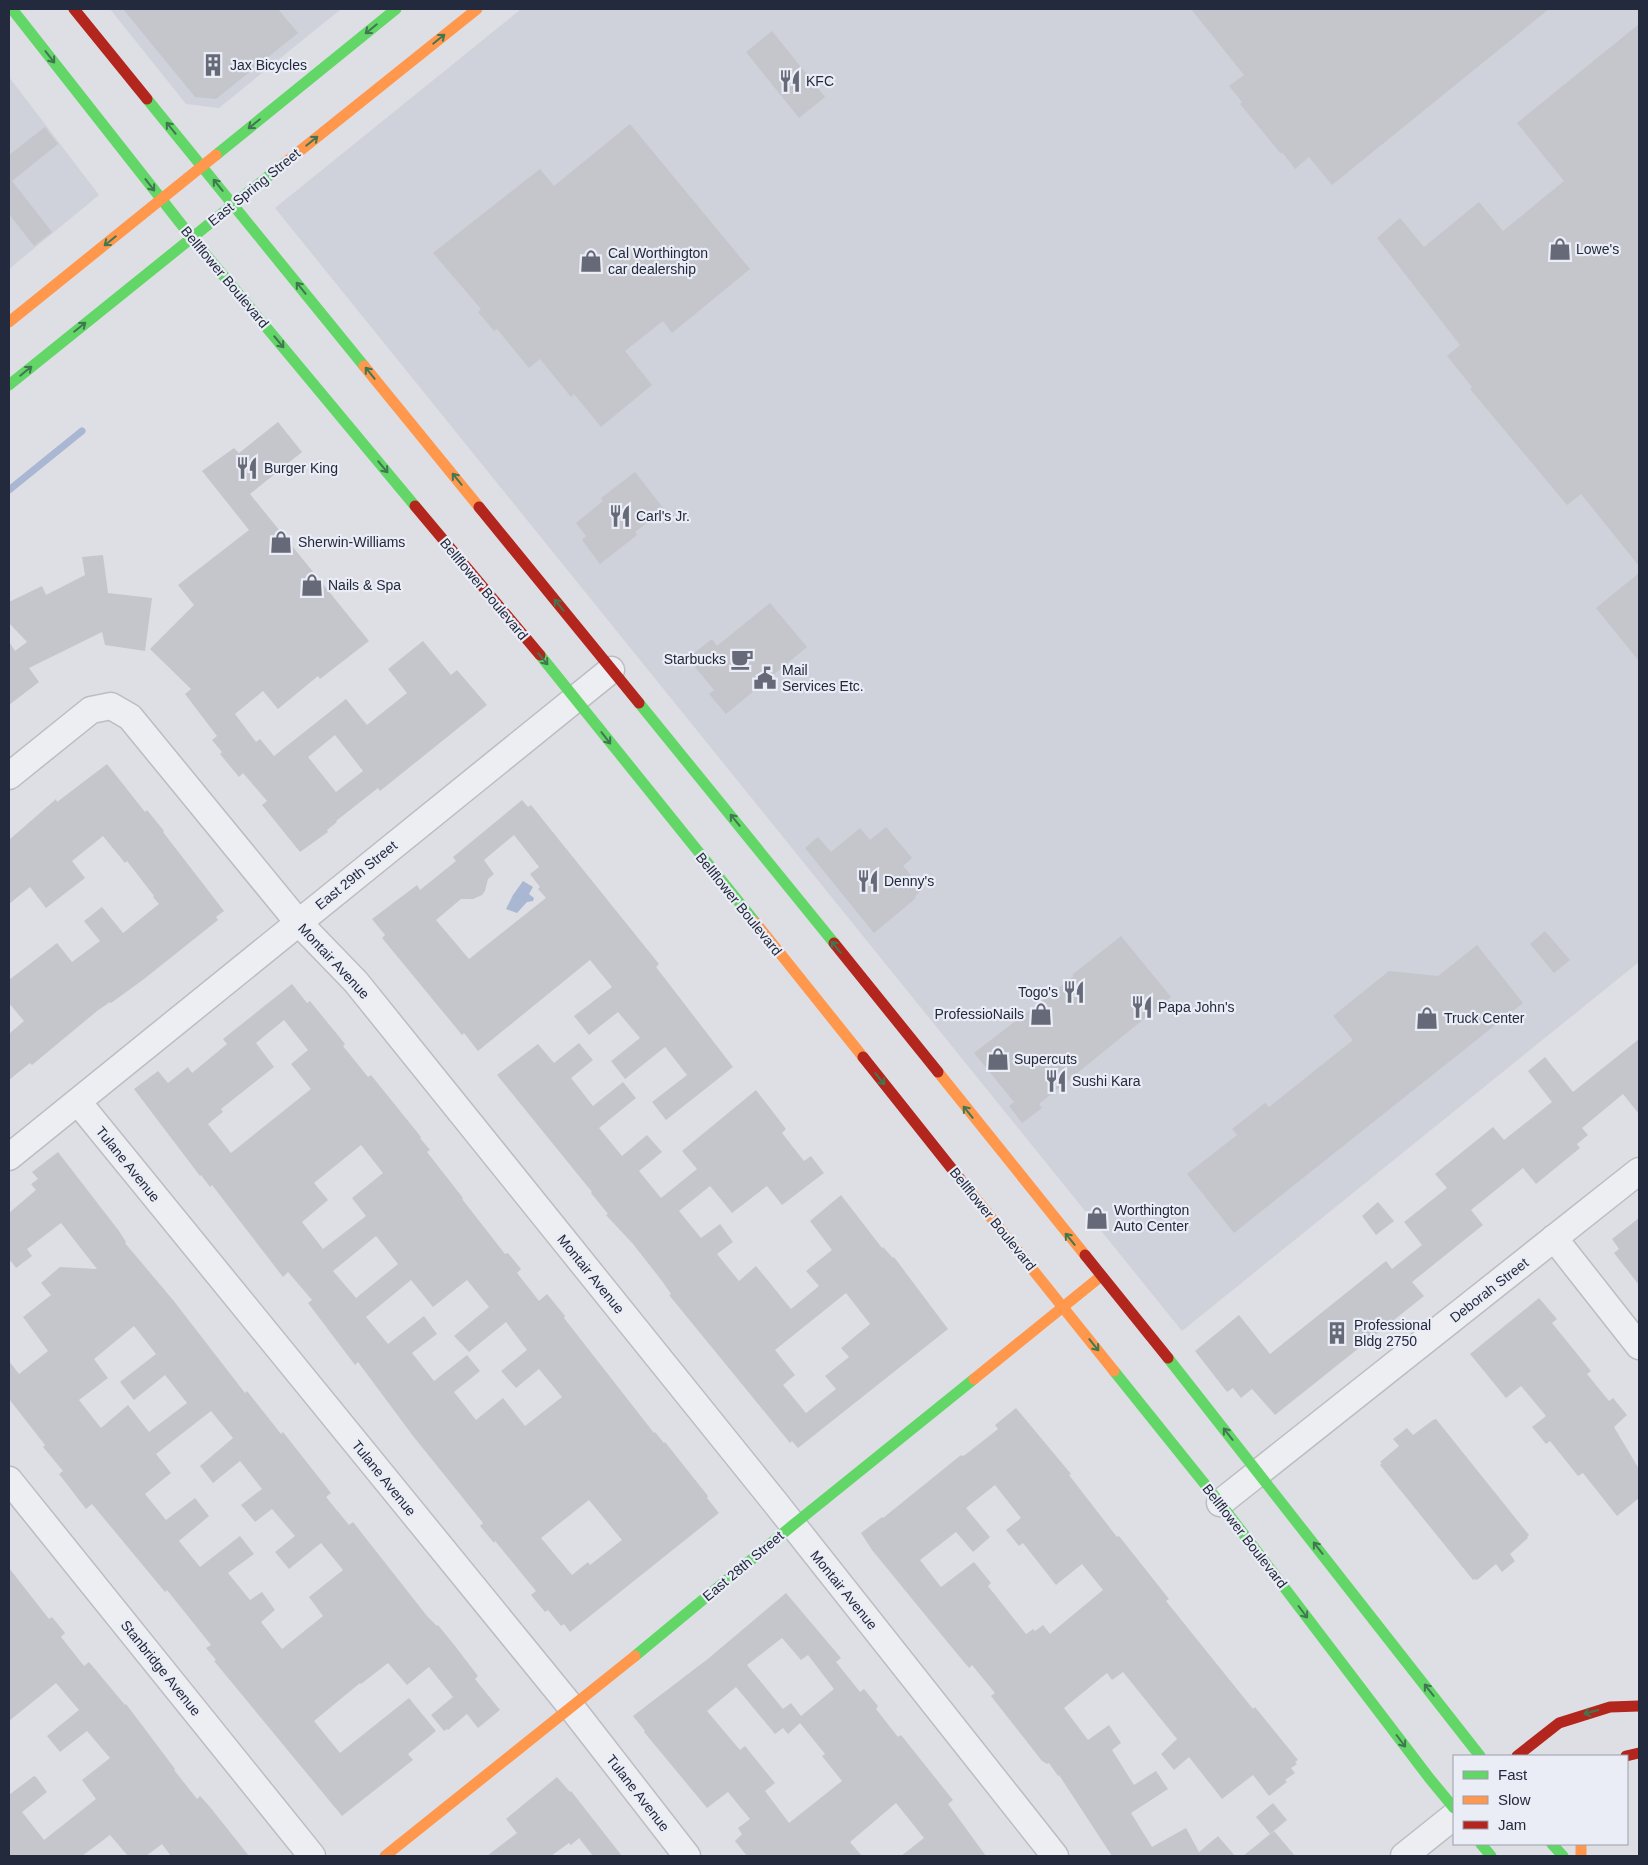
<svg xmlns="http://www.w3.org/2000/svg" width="1648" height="1865" viewBox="0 0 1648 1865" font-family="Arial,sans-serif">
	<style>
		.built { fill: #cfd2db }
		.water { fill: #aab7d2 }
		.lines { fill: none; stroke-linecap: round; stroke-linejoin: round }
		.stream { stroke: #aab7d2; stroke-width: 7 }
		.building { fill: #c4c6cb; fill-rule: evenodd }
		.street-casing { stroke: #bcbdc2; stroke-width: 29 }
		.street { stroke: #edeef1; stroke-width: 26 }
		.fast { stroke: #63d668; stroke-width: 11 }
		.slow { stroke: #ff974d; stroke-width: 11 }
		.jam { stroke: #b3261e; stroke-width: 11 }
		.oneway { stroke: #407751 }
		.labels { text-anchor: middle; stroke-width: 4.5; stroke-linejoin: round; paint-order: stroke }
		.poi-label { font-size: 14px; fill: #242a3e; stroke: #eaedf5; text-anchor: start }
		.street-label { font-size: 14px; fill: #242a3e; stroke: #eaedf5 }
	</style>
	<rect width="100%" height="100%" fill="#dedfe4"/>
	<g class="built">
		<path d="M110,9H341L219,108L186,104Z"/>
		<path d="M521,9H1639V962L1182,1331L275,208Z"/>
		<path d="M9,77L99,195L9,269Z"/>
	</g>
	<path class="water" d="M523,881L533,887L529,894L534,898L533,901L527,902L517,913L506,909L513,895Z"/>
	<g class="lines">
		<path class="stream" d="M9,490L82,431"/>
	</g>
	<g class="building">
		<path d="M123,9H278L298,33L216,99L195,97Z"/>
		<path d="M1191,9H1549L1332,185L1309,157L1295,169L1282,152L1281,154L1240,104L1242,102L1229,86L1244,75Z"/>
		<path d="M1639,24V566L1581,494L1567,505L1470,389L1472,387L1447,356L1460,345L1377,238L1400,218L1424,247L1479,202L1503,231L1564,181L1517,123Z"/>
		<path d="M772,31L825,97L799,118L746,52Z"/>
		<path d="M630,124L750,269L672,333L663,321L625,351L652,385L601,427L574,394L571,397L540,359L529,368L497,329L494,331L478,312L481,309L433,253L540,169L554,186Z"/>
		<path d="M45,127L58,144L12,181L52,232L34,246L9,214V155Z"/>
		<path d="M278,422L302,452L250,494L369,641L320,679L318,676L278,709L263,691L235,714L256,742L260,739L274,756L346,699L367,725L407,693L388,669L423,641L451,675L457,670L487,705L380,791L378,788L336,821L337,822L327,830L328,832L300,852L262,805L267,801L243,773L239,777L220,754L222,752L212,740L217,736L185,694L191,689L150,649L194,605L178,585L249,530L202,471L234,448L239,453ZM335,735L363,771L336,792L308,757Z"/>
		<path d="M635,472L664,509L635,532L637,535L600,564L582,540L586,536L576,523L603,501L601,498Z"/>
		<path d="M103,555L108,593L152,598L145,651L105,645L102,632L29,668L39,682L9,705V642L15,651L27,642L9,623V602L42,586L46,595L85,575L82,557Z"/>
		<path d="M1639,573V661L1596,608Z"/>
		<path d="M770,603L807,647L726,714L709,694L714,690L690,661L695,657L693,654L712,639L717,646Z"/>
		<path d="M107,764L145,812L147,810L164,831L163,832L224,911L216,917L218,920L144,979L111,1003L110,1002L97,1011L32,1065L30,1063L9,1080V1034L24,1021L9,1003V980L57,943L72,962L100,941L84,921L102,907L123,933L159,904L153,897L154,896L127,861L125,863L103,836L72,861L85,878L46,908L30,887L9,904V840L56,799L57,802Z"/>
		<path d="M522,800L528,807L531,805L659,964L656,967L733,1067L666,1120L652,1102L687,1075L665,1047L625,1079L611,1061L640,1038L618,1012L589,1035L574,1016L612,987L590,960L478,1051L464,1033L462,1035L382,938L385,935L372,919L417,885L420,890L456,861L453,857ZM514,835L539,867L530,874L540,887L538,889L546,898L469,959L436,920L461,899H473L482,895L485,891L488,879L494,874L484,860Z"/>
		<path d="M886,827L912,858L903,866L923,889L915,896L916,898L874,933L805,848L818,837L831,852L860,828L870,840Z"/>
		<path d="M1545,931L1570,960L1554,973L1530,944Z"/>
		<path d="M1121,936L1171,997L1039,1104L1042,1108L1022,1123L1009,1106L1014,1102L974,1053L1074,976L1072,975Z"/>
		<path d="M1477,945L1523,1003L1234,1233L1187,1174L1237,1135L1232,1129L1265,1103L1269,1107L1353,1040L1333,1016L1389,971L1438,976Z"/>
		<path d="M292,984L307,1003L310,1001L345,1044L343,1046L368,1077L371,1075L421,1137L420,1138L430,1150L427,1152L463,1198L462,1199L505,1254L508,1253L521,1269L517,1273L539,1301L547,1294L565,1316L564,1318L654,1433L655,1432L664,1443L665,1442L708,1496L707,1498L719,1513L570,1632L564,1624L561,1626L548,1610L545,1612L531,1595L536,1591L495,1541L494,1543L480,1526L483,1523L413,1436L358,1362L355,1365L308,1303L312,1300L288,1272L283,1277L212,1185L210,1187L201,1175L200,1176L134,1089L158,1071L168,1083L188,1067L192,1073L227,1044L223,1039ZM284,1020L308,1050L291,1064L311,1089L231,1153L208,1124L223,1112L221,1109L274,1067L256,1043ZM361,1145L383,1173L352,1198L366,1216L323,1249L302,1222L328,1200L314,1183ZM376,1236L398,1264L356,1298L333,1271ZM411,1280L433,1307L467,1280L489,1307L454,1336L469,1352L506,1322L527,1350L501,1371L516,1388L539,1369L562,1397L525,1426L503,1398L476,1420L454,1392L480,1371L467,1355L434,1381L412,1353L437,1334L424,1316L388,1344L366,1317ZM589,1500L622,1540L590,1565L588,1562L572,1575L541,1538Z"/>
		<path d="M1639,1039V1114L1623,1094L1582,1128L1588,1135L1577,1144L1580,1148L1536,1184L1523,1168L1471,1210L1483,1225L1412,1282L1424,1296L1275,1415L1252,1389L1241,1398L1233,1388L1227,1392L1195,1351L1239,1315L1270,1354L1386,1261L1392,1269L1422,1245L1404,1222L1447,1188L1435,1174L1493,1127L1504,1140L1552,1102L1528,1071L1545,1057L1573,1092Z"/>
		<path d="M579,1043L593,1060L571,1078L593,1106L623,1082L636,1098L599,1128L622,1156L647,1135L662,1152L639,1171L661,1198L697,1169L682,1151L756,1090L786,1129L782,1133L804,1161L811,1156L824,1173L782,1205L767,1186L732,1213L710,1186L679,1211L701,1238L720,1224L733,1242L717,1254L739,1281L756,1266L791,1309L819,1286L806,1271L832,1250L810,1221L841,1195L882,1248L883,1247L893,1258L894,1257L948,1329L798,1448L792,1441L790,1443L669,1295L671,1294L662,1281L633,1244L606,1215L608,1214L591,1193L592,1192L497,1075L538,1044L554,1063ZM846,1293L870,1324L841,1348L849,1357L825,1376L836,1389L806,1413L783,1385L795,1375L775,1350Z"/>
		<path d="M58,1152L119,1231L126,1242L125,1243L173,1300L245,1393L247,1391L281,1434L283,1432L331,1493L326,1497L349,1525L353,1522L427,1616L437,1626L438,1625L455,1646L478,1676L475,1679L500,1710L478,1728L467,1714L448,1730L447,1729L444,1731L431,1715L453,1697L429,1667L407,1685L388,1663L361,1684L360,1683L314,1721L340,1753L409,1698L436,1731L408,1754L413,1760L342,1816L214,1661L216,1660L206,1648L211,1645L167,1590L165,1592L92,1504L86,1509L59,1474L63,1471L43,1447L45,1445L9,1399V1361L19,1374L48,1351L23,1317L51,1295L41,1283L60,1267L97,1269L61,1223L27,1249L32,1256L16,1268L11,1261L9,1263V1213L36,1190L31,1184L38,1179L32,1172ZM134,1326L156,1354L120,1382L134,1400L165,1375L187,1403L149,1432L128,1405L101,1428L79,1400L108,1378L94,1359ZM211,1411L233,1438L200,1466L213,1483L240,1461L262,1489L241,1505L255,1522L272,1509L295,1536L275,1552L289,1569L321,1543L343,1570L309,1597L323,1616L282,1649L261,1622L275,1610L262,1592L250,1600L228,1573L254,1554L240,1536L200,1567L179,1541L209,1516L195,1498L166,1520L145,1494L171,1473L156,1454Z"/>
		<path d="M1378,1202L1394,1221L1376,1235L1362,1216Z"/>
		<path d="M1639,1218V1285L1614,1253L1619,1249L1612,1239Z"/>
		<path d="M1539,1298L1557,1319L1552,1323L1591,1371L1587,1374L1609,1401L1613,1398L1627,1415L1614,1427L1639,1469V1498L1617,1516L1583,1473L1578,1476L1550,1441L1546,1444L1532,1427L1546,1416L1521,1386L1506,1398L1470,1354Z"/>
		<path d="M1016,1408L1071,1474L1069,1475L1117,1537L1119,1536L1169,1599L1166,1601L1253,1709L1255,1707L1298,1760L1295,1762L1297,1764L1291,1768L1295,1773L1285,1780L1287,1782L1269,1796L1253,1775L1222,1799L1189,1757L1174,1770L1161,1754L1177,1739L1123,1672L1112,1680L1107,1673L1064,1708L1088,1740L1109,1725L1121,1743L1112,1750L1134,1785L1156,1771L1168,1789L1131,1813L1152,1847L1186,1828L1199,1852L1218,1836L1235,1856H1112L1059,1775L1058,1776L1049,1763L1047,1764L1042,1761L991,1696L995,1693L972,1665L969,1668L949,1644L872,1550L861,1533L882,1517L883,1518L961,1455L962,1456L965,1455L998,1429L995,1425ZM995,1485L1021,1518L1006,1530L1019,1546L1023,1543L1056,1585L1082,1564L1103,1590L1050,1634L1043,1625L1035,1631L1033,1629L1026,1634L988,1586L991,1583L974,1562L941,1587L920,1560L956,1532L973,1552L990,1537L966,1508Z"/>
		<path d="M1436,1419L1529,1535L1527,1537L1528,1538L1510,1554L1515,1561L1502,1572L1496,1564L1477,1580L1475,1579L1473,1580L1380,1465L1382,1463L1380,1462L1399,1446L1393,1439L1407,1428L1413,1435L1433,1420Z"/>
		<path d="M9,1568L49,1619L52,1617L65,1633L61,1637L84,1666L89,1662L125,1705L126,1704L175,1769L174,1770L197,1799L200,1796L210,1807L249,1856H171L162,1844L146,1856H128L110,1835L82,1856H9V1795L34,1776L36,1777L47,1792L22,1812L44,1840L96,1799L82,1780L110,1758L87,1731L60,1752L47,1736L79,1710L56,1683L9,1721Z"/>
		<path d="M786,1593L841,1658L836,1662L860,1692L864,1689L878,1706L876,1709L898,1737L901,1735L953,1800L948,1804L986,1856H901L924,1838L896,1803L850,1842L862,1856H747L735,1841L742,1834L738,1828L750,1819L728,1792L707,1808L644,1732L645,1731L633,1716L709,1658ZM782,1638L801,1660L808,1655L834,1689L801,1716L791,1703L783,1709L747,1665ZM736,1687L775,1734L783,1728L788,1734L800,1723L825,1754L822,1756L842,1781L789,1823L765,1791L775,1783L745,1746L740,1750L707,1711Z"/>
		<path d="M557,1777L570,1792L571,1791L622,1856H593L579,1838L571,1845L569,1843L551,1856H487L517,1833L506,1819Z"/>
		<path d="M1273,1803L1287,1820L1270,1834L1256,1817Z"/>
		<path d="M1274,1831L1295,1856H1243Z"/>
	</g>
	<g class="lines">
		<defs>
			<g id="street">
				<path d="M9,776L91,710L111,706L130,717L298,922L356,982L774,1501L1055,1856"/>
				<path d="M78,1102L572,1708L687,1856"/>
				<path d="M9,1157L611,670"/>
				<path d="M1554,1238L1639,1346"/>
				<path d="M9,1480L312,1856"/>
				<path d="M1220,1503L1639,1171"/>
				<path d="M1404,1856L1454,1816"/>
			</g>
		</defs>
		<use href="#street" class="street-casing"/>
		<use href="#street" class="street"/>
		<g class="fast">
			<path d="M12,9L192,238L415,506"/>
			<path d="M147,99L364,366"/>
			<path d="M216,155L396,9"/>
			<path d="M9,385L286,162"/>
			<path d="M540,655L755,922"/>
			<path d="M639,703L834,943"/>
			<path d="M1168,1358L1480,1756"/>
			<path d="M1114,1371L1220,1503L1430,1779L1454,1808"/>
			<path d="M635,1656L793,1525L974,1379"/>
			<path d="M1481,1844L1491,1856"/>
			<path d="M1552,1844L1563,1856"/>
		</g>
		<g class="slow">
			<path d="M286,162L477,9"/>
			<path d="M9,322L216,155"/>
			<path d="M364,366L479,507"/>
			<path d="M755,922L863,1057"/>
			<path d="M938,1072L1085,1255"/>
			<path d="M960,1179L1114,1371"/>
			<path d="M974,1379L1100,1277"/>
			<path d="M1581,1844V1856"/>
			<path d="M385,1856L635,1656"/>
		</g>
		<g class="jam">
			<path d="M74,9L147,99"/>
			<path d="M415,506L540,655"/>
			<path d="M479,507L639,703"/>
			<path d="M834,943L938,1072"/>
			<path d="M863,1057L960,1179"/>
			<path d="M1085,1255L1168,1358"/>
			<path d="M1517,1756L1559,1723L1610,1707L1639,1706"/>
			<path d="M1626,1756L1639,1753"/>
		</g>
	</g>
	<defs><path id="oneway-shaft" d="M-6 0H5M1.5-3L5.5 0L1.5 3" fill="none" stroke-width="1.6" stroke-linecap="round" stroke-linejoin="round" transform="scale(1.25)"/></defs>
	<g class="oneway">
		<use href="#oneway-shaft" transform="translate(371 29) rotate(141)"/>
		<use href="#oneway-shaft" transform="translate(439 39) rotate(-39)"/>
		<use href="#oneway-shaft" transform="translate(50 57) rotate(52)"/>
		<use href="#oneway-shaft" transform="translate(254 124) rotate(141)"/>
		<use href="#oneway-shaft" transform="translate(171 128) rotate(-129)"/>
		<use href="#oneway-shaft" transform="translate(312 141) rotate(-39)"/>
		<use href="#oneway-shaft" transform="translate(150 185) rotate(52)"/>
		<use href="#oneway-shaft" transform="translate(218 185) rotate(-129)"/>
		<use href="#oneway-shaft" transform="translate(110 241) rotate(141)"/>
		<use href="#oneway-shaft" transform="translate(301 288) rotate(-129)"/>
		<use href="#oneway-shaft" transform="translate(80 327) rotate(-39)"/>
		<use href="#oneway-shaft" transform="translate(279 342) rotate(50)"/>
		<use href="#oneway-shaft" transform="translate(26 371) rotate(-39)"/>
		<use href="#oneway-shaft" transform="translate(370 373) rotate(-129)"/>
		<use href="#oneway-shaft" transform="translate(383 467) rotate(50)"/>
		<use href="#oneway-shaft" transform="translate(457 479) rotate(-129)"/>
		<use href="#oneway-shaft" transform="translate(559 605) rotate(-129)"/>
		<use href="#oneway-shaft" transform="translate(543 659) rotate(50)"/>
		<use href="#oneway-shaft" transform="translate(606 738) rotate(52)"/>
		<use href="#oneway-shaft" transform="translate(735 820) rotate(-129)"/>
		<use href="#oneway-shaft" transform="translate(836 947) rotate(-129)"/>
		<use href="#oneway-shaft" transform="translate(880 1079) rotate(51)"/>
		<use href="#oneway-shaft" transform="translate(968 1112) rotate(-129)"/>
		<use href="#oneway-shaft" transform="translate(1070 1239) rotate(-129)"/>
		<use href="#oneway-shaft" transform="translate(1094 1345) rotate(51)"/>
		<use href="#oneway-shaft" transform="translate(1228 1434) rotate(-128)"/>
		<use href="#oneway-shaft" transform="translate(1318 1548) rotate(-128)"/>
		<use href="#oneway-shaft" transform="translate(1303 1612) rotate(53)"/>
		<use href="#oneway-shaft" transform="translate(1429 1690) rotate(-128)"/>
		<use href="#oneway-shaft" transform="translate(1591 1712) rotate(164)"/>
		<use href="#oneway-shaft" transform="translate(1401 1741) rotate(53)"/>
	</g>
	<defs>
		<symbol id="building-bare" viewBox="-9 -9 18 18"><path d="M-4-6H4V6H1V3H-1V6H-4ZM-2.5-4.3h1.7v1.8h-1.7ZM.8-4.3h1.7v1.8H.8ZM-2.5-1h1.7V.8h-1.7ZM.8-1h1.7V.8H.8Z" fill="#656978" stroke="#eaedf5" stroke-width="2.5" paint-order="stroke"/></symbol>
		<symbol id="restaurant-bare" viewBox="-9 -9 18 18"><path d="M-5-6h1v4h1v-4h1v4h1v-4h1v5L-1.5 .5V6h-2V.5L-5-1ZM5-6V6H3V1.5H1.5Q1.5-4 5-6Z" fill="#656978" stroke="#eaedf5" stroke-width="2.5" paint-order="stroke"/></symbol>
		<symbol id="shop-bare" viewBox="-9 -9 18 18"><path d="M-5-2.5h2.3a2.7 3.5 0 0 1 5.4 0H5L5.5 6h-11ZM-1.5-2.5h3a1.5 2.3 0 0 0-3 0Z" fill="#656978" stroke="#eaedf5" stroke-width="2.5" paint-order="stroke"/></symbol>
		<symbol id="cafe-bare" viewBox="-9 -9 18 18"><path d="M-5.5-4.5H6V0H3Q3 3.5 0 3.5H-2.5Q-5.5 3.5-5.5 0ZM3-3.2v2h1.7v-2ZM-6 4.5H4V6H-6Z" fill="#656978" stroke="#eaedf5" stroke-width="2.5" paint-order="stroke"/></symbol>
		<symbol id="civic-bare" viewBox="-9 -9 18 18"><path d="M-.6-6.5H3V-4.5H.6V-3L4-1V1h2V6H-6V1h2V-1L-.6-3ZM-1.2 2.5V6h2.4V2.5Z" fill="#656978" stroke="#eaedf5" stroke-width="2.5" paint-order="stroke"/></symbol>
	</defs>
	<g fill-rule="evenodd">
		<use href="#building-bare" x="197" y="49" width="32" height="32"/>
		<use href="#restaurant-bare" x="774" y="65" width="32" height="32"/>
		<use href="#shop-bare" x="1544" y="233" width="32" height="32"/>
		<use href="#shop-bare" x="575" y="245" width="32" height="32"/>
		<use href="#restaurant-bare" x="231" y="452" width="32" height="32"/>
		<use href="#restaurant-bare" x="604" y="500" width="32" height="32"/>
		<use href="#shop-bare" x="265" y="526" width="32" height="32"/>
		<use href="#shop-bare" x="296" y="569" width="32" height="32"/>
		<use href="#cafe-bare" x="726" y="643" width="32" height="32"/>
		<use href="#civic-bare" x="749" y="662" width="32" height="32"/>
		<use href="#restaurant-bare" x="852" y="865" width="32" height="32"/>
		<use href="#restaurant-bare" x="1058" y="976" width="32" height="32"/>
		<use href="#restaurant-bare" x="1126" y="991" width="32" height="32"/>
		<use href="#shop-bare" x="1025" y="998" width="32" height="32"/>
		<use href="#shop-bare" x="1411" y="1002" width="32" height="32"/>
		<use href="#shop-bare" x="982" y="1043" width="32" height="32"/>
		<use href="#restaurant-bare" x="1040" y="1065" width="32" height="32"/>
		<use href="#shop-bare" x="1081" y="1202" width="32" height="32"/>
		<use href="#building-bare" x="1321" y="1317" width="32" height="32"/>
	</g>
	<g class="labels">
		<g class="poi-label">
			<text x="230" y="70">Jax Bicycles</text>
			<text x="806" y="86">KFC</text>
			<text x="1576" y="254">Lowe's</text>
			<text x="608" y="258">Cal Worthington<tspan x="608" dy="16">car dealership</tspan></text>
			<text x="264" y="473">Burger King</text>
			<text x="636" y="521">Carl's Jr.</text>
			<text x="298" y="547">Sherwin-Williams</text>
			<text x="328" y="590">Nails &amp; Spa</text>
			<text x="726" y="664" text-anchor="end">Starbucks</text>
			<text x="782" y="675">Mail<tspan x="782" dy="16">Services Etc.</tspan></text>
			<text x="884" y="886">Denny's</text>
			<text x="1058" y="997" text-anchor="end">Togo's</text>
			<text x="1158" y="1012">Papa John's</text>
			<text x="1024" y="1019" text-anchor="end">ProfessioNails</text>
			<text x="1444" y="1023">Truck Center</text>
			<text x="1014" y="1064">Supercuts</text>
			<text x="1072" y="1086">Sushi Kara</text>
			<text x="1114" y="1215">Worthington<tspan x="1114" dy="16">Auto Center</tspan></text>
			<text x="1354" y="1330">Professional<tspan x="1354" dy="16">Bldg 2750</tspan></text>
		</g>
		<g class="street-label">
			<text transform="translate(254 187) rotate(-39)" y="5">East Spring Street</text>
			<text transform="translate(225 277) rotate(50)" y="5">Bellflower Boulevard</text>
			<text transform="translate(484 589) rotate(50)" y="5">Bellflower Boulevard</text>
			<text transform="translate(356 875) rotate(-39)" y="5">East 29th Street</text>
			<text transform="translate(739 904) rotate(51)" y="5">Bellflower Boulevard</text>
			<text transform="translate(334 961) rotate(47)" y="5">Montair Avenue</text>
			<text transform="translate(128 1164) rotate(51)" y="5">Tulane Avenue</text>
			<text transform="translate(993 1219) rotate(51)" y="5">Bellflower Boulevard</text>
			<text transform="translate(591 1274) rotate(51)" y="5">Montair Avenue</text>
			<text transform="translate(1489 1290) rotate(-38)" y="5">Deborah Street</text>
			<text transform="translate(384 1478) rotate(51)" y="5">Tulane Avenue</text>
			<text transform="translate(1245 1536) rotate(52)" y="5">Bellflower Boulevard</text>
			<text transform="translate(743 1566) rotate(-40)" y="5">East 28th Street</text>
			<text transform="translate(844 1590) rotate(51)" y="5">Montair Avenue</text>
			<text transform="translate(161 1668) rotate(51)" y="5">Stanbridge Avenue</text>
			<text transform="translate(638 1793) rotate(52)" y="5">Tulane Avenue</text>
		</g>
	</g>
	<rect width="1648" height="1865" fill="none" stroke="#242a3e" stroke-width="20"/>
	<rect x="1453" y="1755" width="175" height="90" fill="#eaedf5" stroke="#9b9fac"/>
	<rect x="1463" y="1771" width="25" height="8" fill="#63d668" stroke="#9b9fac"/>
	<text x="1498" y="1780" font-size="15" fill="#242a3e">Fast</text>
	<rect x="1463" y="1796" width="25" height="8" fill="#ff974d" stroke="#9b9fac"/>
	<text x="1498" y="1805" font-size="15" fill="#242a3e">Slow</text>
	<rect x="1463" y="1821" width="25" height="8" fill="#b3261e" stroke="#9b9fac"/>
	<text x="1498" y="1830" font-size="15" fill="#242a3e">Jam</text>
</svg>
